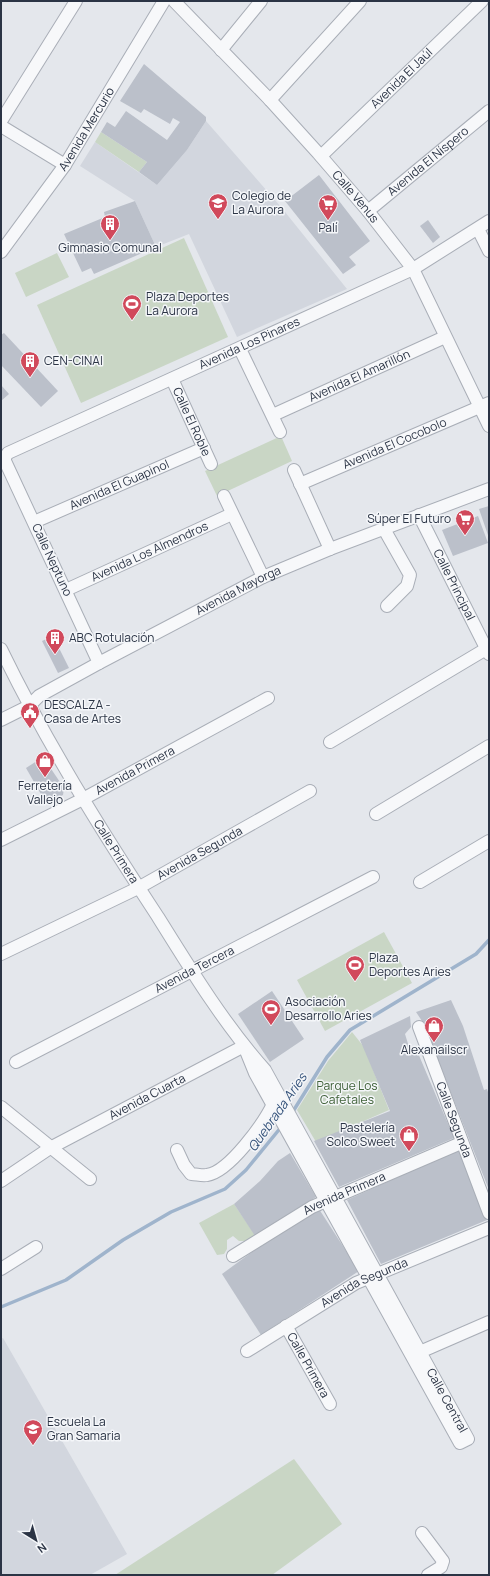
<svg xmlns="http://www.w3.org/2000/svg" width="490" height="1576" viewBox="0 0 490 1576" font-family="Manrope,sans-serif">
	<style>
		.built { fill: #d2d6de }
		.green { fill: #c9d6c5 }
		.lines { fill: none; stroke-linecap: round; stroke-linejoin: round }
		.stream { stroke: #9fb4cc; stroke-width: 3.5 }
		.building { fill: #bbc0ca }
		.minor-casing { stroke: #a9aeb7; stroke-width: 14 }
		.minor { stroke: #f7f8fa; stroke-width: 12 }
		.labels { text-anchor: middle; stroke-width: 3; stroke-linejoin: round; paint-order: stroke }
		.street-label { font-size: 12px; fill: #2b3445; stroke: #f4f6f9 }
		.poi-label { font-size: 12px; fill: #2b3445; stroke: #f4f6f9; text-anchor: start }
		.park-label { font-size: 12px; fill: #3f6138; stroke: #f4f6f9 }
		.water-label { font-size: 13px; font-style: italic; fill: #34527a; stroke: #f4f6f9 }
	</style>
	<rect width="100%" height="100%" fill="#e4e7ec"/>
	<g class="built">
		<path d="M206,121L281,207L347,289L237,337L189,234L156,247L135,201L80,166L95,142L157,185L187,150Z"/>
		<path d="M3,1338L127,1554L90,1575H1V1339Z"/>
	</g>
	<g class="green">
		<path d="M101,132L147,162L139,172L95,142Z"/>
		<path d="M184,238L228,337L81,403L37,305Z"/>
		<path d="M57,253L69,277L26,297L15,273Z"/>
		<path d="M281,436L292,461L217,496L205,471Z"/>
		<path d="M384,932L412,983L325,1031L297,980Z"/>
		<path d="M352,1032L364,1047L389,1110L316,1142L297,1110L328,1061Z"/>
		<path d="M234,1204L255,1235L245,1241H239L233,1236L227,1240V1249L224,1254L217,1255L199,1223Z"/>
		<path d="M294,1459L342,1524L272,1575H115Z"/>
	</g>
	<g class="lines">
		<g class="stream">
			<path d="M292,1113L327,1057L350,1030L476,954L489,940"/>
			<path d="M1,1307L66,1280L123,1240L171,1212L225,1189L246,1170L282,1126"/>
		</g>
	</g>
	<g class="building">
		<path d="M144,64L206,117V121L187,150L157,185L139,172L147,162L101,132L107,122L115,127L126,111L167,140L180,122L173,118L170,124L144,109L141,113L120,101Z"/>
		<path d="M319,175L370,241L349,257L356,265L343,274L285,201Z"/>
		<path d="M135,201L156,247L94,274L91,268L82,272L64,234L105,217L104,212Z"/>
		<path d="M428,220L440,237L433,243L420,226Z"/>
		<path d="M4,333L58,391L41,407L1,365V335Z"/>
		<path d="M1,385L9,394L1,401Z"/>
		<path d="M489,506V538L479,509Z"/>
		<path d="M478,516L488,543L453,556L442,530Z"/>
		<path d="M53,636L69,668L58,673L42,641Z"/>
		<path d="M43,757L64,788L63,795L46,803L26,768Z"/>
		<path d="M272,991L304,1039L270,1062L238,1014Z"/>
		<path d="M451,1000L463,1026L484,1090L487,1089L489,1095V1190L424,1024L416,1012Z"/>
		<path d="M410,1016L411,1027L405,1034L409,1047L415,1046L454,1138L339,1187L314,1141L390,1111L360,1040Z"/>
		<path d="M460,1149L487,1220L381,1264L347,1200Z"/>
		<path d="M290,1153L316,1197L255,1236L234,1204L260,1181L278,1161Z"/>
		<path d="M319,1209L359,1271L261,1335L222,1274L252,1252Z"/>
	</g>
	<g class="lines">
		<defs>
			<g id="minor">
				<path id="s1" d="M174,1L270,100L318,153L368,211L413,269L489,426"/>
				<path d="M221,50L261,1"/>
				<path d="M270,100L360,1"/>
				<path d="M1,121L76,1"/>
				<path d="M1,126L65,165"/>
				<path id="s2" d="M321,156L482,1"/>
				<path id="s3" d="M368,211L489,111"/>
				<path d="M478,229L489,251"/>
				<path id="s4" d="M1,252L65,165L164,1"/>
				<path d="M240,349L280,432"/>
				<path id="s5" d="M172,379L211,464"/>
				<path id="s6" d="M273,415L445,337"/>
				<path d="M294,470L330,549"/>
				<path id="s7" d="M300,484L489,403"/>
				<path d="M224,496L263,577"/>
				<path id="s8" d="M419,515L489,654"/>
				<path id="s9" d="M34,522L204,448"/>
				<path d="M384,529L410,575L407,586L387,606"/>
				<path id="s10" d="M66,590L232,514"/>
				<path id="s11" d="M1,649C46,742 101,830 158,917C191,970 224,1024 265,1070L468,1439L460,1443L255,1073L244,1046"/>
				<path id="s12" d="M99,663L5,461V457L8,453L413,269L489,221"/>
				<path id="s13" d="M1,720L29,706L39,696L99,663L263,577L330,549L489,489"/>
				<path d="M330,742L486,649"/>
				<path d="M376,814L489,746"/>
				<path id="s14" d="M1,840L83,799L268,698"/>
				<path d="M420,882L489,841"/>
				<path id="s15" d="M1,954L138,888L310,791"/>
				<path id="s16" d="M419,1027L489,1213"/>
				<path id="s17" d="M16,1062L373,877"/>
				<path d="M1,1107L90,1179"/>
				<path d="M177,1150L184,1165L191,1174C196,1174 202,1176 207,1175C229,1172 264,1123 273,1104"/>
				<path id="s18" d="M1,1181L50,1148L244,1046"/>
				<path id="s19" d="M233,1256L312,1207L461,1143"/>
				<path d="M1,1269L36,1247"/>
				<path id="s20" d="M286,1326L330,1404"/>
				<path id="s21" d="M247,1351L356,1283L489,1228"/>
				<path d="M413,1355L489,1322"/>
				<path d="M422,1533L443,1561L441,1567L428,1575"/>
			</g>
		</defs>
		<use href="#minor" class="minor-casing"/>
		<use href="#minor" class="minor"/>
	</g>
	<defs>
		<symbol id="school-pin" viewBox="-11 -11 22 30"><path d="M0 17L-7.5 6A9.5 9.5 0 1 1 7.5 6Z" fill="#d1495b" stroke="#f4f6f9"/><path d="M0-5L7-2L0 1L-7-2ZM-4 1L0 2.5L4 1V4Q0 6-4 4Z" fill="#fff"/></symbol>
		<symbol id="supermarket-pin" viewBox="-11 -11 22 30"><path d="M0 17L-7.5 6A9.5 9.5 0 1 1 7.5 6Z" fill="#d1495b" stroke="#f4f6f9"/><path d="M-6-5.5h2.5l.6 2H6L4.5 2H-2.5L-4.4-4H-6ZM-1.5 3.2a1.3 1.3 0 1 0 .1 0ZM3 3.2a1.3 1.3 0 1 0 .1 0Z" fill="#fff"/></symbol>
		<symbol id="building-pin" viewBox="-11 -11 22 30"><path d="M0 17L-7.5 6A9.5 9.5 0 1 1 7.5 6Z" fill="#d1495b" stroke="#f4f6f9"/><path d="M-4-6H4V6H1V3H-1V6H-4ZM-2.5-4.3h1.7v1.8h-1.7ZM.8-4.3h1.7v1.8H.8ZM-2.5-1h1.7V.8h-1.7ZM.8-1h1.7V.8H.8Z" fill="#fff"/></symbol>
		<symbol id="stadium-pin" viewBox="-11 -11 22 30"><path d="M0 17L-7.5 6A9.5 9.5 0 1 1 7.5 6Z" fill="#d1495b" stroke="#f4f6f9"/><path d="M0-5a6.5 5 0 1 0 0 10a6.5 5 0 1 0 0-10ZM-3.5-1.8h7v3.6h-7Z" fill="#fff"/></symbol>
		<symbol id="civic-pin" viewBox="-11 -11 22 30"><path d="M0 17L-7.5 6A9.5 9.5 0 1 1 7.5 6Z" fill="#d1495b" stroke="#f4f6f9"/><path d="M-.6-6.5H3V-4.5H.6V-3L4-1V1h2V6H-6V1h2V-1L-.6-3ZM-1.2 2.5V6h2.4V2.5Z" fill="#fff"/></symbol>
		<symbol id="shop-pin" viewBox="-11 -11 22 30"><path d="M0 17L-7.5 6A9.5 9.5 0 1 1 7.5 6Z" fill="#d1495b" stroke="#f4f6f9"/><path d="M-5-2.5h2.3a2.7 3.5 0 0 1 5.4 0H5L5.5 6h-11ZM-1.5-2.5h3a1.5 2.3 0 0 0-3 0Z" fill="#fff"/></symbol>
	</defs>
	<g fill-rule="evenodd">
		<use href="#school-pin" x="207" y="192" width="22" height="30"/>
		<use href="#supermarket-pin" x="317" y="193" width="22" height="30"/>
		<use href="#building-pin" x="99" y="213" width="22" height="30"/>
		<use href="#stadium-pin" x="121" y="293" width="22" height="30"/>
		<use href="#building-pin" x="19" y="350" width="22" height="30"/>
		<use href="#supermarket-pin" x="454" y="508" width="22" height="30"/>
		<use href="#building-pin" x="44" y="627" width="22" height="30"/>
		<use href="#civic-pin" x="19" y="701" width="22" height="30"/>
		<use href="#shop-pin" x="34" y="750" width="22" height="30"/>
		<use href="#stadium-pin" x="344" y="954" width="22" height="30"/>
		<use href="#stadium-pin" x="260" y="998" width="22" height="30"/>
		<use href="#shop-pin" x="423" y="1015" width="22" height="30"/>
		<use href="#shop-pin" x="398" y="1124" width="22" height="30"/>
		<use href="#school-pin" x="22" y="1418" width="22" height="30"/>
	</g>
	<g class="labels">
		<g class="street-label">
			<text dy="4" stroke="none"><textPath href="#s2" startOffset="112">Avenida El Jaúl</textPath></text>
			<text dy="4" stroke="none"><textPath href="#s4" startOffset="150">Avenida Mercurio</textPath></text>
			<text dy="4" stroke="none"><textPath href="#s3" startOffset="78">Avenida El Níspero</textPath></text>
			<text dy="4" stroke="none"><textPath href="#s1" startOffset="267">Calle Venus</textPath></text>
			<text dy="4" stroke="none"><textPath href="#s12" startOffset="497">Avenida Los Pinares</textPath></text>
			<text dy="4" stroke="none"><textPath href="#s6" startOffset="95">Avenida El Amarillón</textPath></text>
			<text dy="4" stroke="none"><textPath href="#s5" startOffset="47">Calle El Roble</textPath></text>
			<text dy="4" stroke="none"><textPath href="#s7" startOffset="103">Avenida El Cocobolo</textPath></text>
			<text dy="4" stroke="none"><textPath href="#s9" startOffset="93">Avenida El Guapinol</textPath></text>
			<text dy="4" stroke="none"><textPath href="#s10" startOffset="92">Avenida Los Almendros</textPath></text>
			<text transform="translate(52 560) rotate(65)" y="4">Calle Neptuno</text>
			<text dy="4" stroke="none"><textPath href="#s8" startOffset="78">Calle Principal</textPath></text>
			<text dy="4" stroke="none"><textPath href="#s13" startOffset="271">Avenida Mayorga</textPath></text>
			<text dy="4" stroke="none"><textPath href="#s14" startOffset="151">Avenida Primera</textPath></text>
			<text dy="4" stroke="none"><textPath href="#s11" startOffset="233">Calle Primera</textPath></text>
			<text dy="4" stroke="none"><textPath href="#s15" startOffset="223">Avenida Segunda</textPath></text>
			<text dy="4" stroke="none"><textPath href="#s17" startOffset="201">Avenida Tercera</textPath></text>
			<text dy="4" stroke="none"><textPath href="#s18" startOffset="169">Avenida Cuarta</textPath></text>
			<text dy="4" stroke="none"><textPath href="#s16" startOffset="99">Calle Segunda</textPath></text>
			<text dy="4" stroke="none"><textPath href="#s19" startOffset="128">Avenida Primera</textPath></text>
			<text dy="4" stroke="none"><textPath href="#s21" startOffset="136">Avenida Segunda</textPath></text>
			<text dy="4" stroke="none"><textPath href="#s20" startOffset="45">Calle Primera</textPath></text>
			<text dy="4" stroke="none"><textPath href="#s11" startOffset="875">Calle Central</textPath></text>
		</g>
		<g class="poi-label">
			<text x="232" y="200">Colegio de<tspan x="232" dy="14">La Aurora</tspan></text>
			<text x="328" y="232" text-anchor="middle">Palí</text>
			<text x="110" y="252" text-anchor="middle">Gimnasio Comunal</text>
			<text x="146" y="301">Plaza Deportes<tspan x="146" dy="14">La Aurora</tspan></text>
			<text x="44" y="365">CEN-CINAI</text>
			<text x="451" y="523" text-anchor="end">Súper El Futuro</text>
			<text x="69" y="642">ABC Rotulación</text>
			<text x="44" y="709">DESCALZA -<tspan x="44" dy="14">Casa de Artes</tspan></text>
			<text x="45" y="790" text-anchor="middle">Ferretería<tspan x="45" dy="14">Vallejo</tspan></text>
			<text x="369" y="962">Plaza<tspan x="369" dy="14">Deportes Aries</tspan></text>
			<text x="285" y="1006">Asociación<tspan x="285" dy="14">Desarrollo Aries</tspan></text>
			<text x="434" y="1054" text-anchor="middle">Alexanailscr</text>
			<text x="395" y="1132" text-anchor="end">Pastelería<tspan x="395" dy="14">Solco Sweet</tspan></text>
			<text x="47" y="1426">Escuela La<tspan x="47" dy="14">Gran Samaria</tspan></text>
		</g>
		<g class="park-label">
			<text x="347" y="1090">Parque Los<tspan x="347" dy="14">Cafetales</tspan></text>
		</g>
		<g class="water-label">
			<text transform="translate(277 1112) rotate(-55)" y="5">Quebrada Aries</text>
		</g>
	</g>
	<rect width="490" height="1576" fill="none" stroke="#2b3445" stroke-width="4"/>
	<g transform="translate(36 1540) rotate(143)" stroke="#f4f6f9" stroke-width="3" paint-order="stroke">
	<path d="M0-3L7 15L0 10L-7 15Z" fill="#2b3445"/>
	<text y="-6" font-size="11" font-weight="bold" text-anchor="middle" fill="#2b3445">N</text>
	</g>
</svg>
